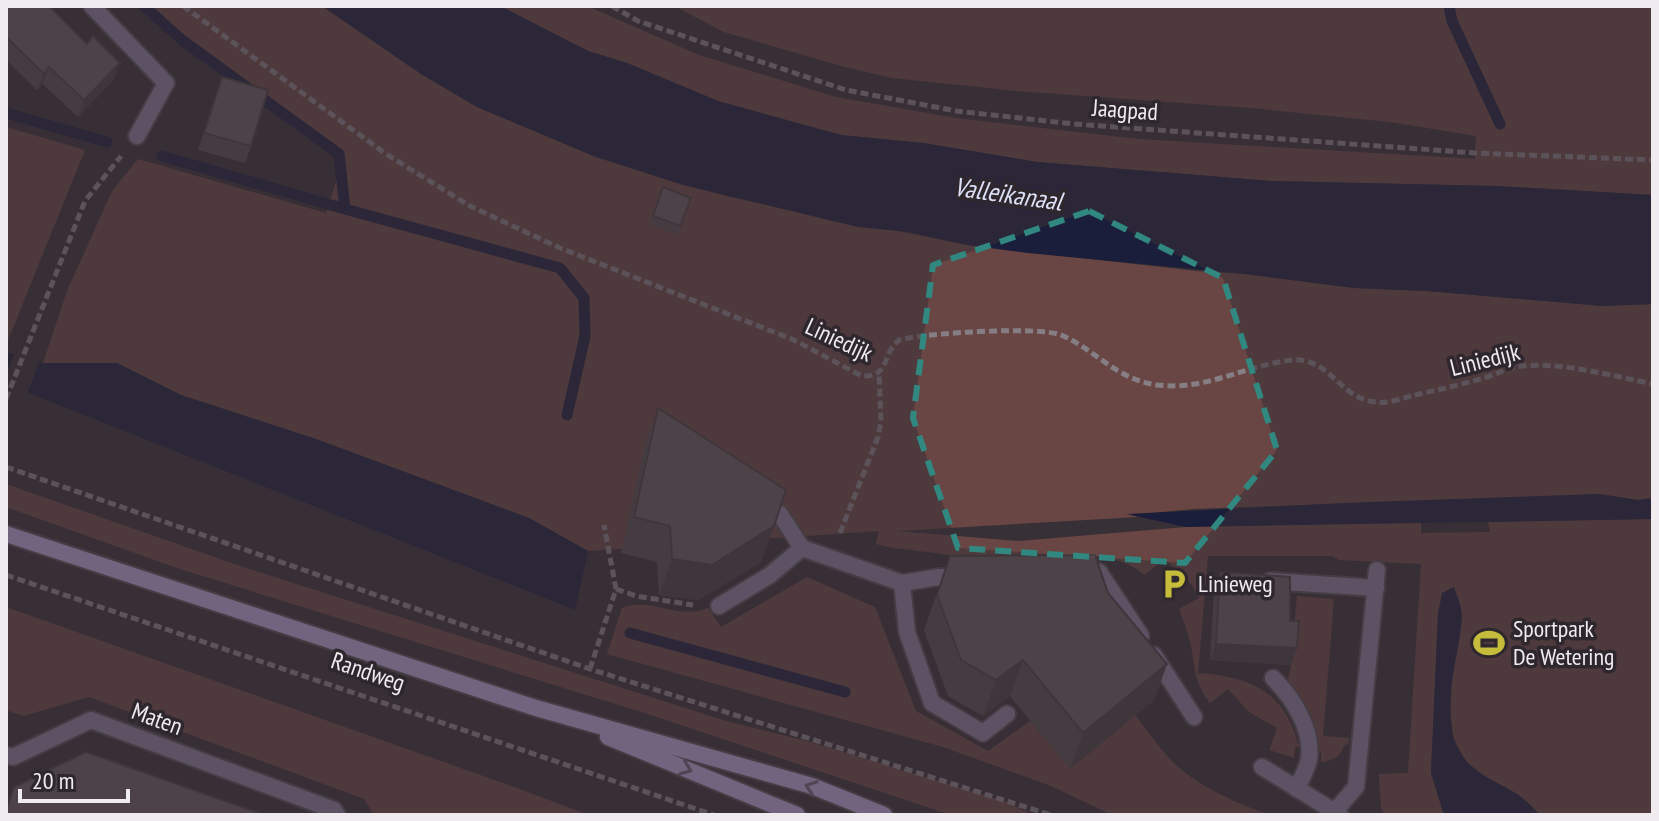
<svg xmlns="http://www.w3.org/2000/svg" width="1659" height="821" viewBox="0 0 1659 821" font-family="'PT Sans Narrow',sans-serif">
	<style>
		.green { fill: #694643 }
		.water { fill: #1b1e3a }
		.pier { fill: #383037 }
		.lines { fill: none; stroke-linecap: round; stroke-linejoin: round }
		.stream { stroke: #1b1e3a; stroke-width: 11 }
		.lane-casing { stroke: #554e54; stroke-width: 20 }
		.street-casing { stroke: #554e54; stroke-width: 20 }
		.secondary-casing { stroke: #554e54; stroke-width: 20 }
		.path { stroke: #857e84; stroke-width: 5; stroke-dasharray: 8 4; stroke-linecap: butt }
		.lane { stroke: #897b9b; stroke-width: 16 }
		.street { stroke: #897b9b; stroke-width: 16 }
		.secondary { stroke: #b9a3d7; stroke-width: 16 }
		.wall { fill: #564d4f }
		.shaded-wall { fill: #463e40 }
		.building { fill: #64595c; stroke: #463e40; stroke-width: 2 }
		.oneway { stroke: #6d5f79 }
		.marked { fill: none; stroke: #318881; stroke-width: 6; stroke-dasharray: 16 10; stroke-linejoin: round }
		.labels { text-anchor: middle; stroke-width: 7; stroke-linejoin: round; paint-order: stroke }
		.street-label { font-size: 24px; fill: #efebef; stroke: #2e272d }
		.poi-label { font-size: 24px; fill: #efebef; stroke: #2e272d; text-anchor: start }
		.water-label { font-size: 26px; font-style: italic; fill: #dce1f8; stroke: #2e272d }
	</style>
	<rect width="100%" height="100%" fill="#383037"/>
	<g class="green">
		<path d="M146,6H322L421,74L477,107L596,157L730,197L967,245L1196,271L1245,274L1354,288L1427,291L1603,306L1653,304V498L1638,500L1599,494L1193,509L1131,515L1138,517L897,531L1019,541L1185,527L1421,522V533L1490,532L1488,522L1653,519V815H1540L1520,796L1485,776L1467,762L1453,740L1451,712L1452,672L1438,614L1431,773L1444,815H1385L1381,808L1379,774L1408,773L1421,564L1339,560L1332,556H1208L1198,673C1251,677 1285,691 1299,747H1295L1294,758L1269,750L1277,728L1249,712L1228,689L1210,703C1191,679 1196,661 1188,634C1186,626 1182,618 1179,609L1199,598L1192,585L1164,559L1145,575C1106,544 1058,560 1012,560C973,559 932,552 893,548L876,544L879,531L588,551L529,518L316,439L181,395L117,363H43L67,291L112,191L138,159L326,213L345,153L217,62Z"/>
		<path d="M500,6H587L699,55L836,97L956,118L1138,139L1475,159L1476,136L1390,122L1251,108L1017,91L892,78L841,66L724,32L674,6H1653V195L1497,186L1271,181L1037,162L923,143L841,135L718,101L627,63L588,51Z"/>
		<path d="M6,127L85,150L6,345Z"/>
		<path d="M6,484L240,566L726,721L810,742L1004,801L1034,815H951L651,715L177,568L6,507Z"/>
		<path d="M807,577L875,607L916,711L988,751L1030,721L1070,768L1135,715C1148,731 1160,750 1175,764C1202,789 1237,803 1270,815H1112L1051,786L943,747L607,654L622,608C653,596 677,621 708,608L721,627Z"/>
		<path d="M1297,596L1334,599L1323,736L1349,738L1348,745L1345,744C1341,756 1333,761 1321,762V751H1318L1315,732L1288,679L1291,665Z"/>
		<path d="M6,607L517,788L589,815H374L364,799L89,697L23,716L6,710Z"/>
	</g>
	<g class="water">
		<path d="M322,6H500L588,51L627,63L718,101L841,135L923,143L1037,162L1271,181L1497,186L1653,195V304L1603,306L1427,291L1354,288L1245,274L1028,253L967,245L908,232L858,227L683,185L596,157L477,107L421,74Z"/>
		<path d="M6,352L43,363H117L181,395L316,439L529,518L588,551L575,610L29,393L6,389Z"/>
		<path d="M1599,494L1638,500L1653,498V519L1185,527L1127,514L1344,503Z"/>
		<path d="M1454,587C1457,596 1462,607 1462,617C1459,663 1434,720 1466,761C1479,777 1500,783 1517,794C1526,800 1533,808 1540,815H1444L1431,773L1438,614L1442,593Z"/>
	</g>
	<path class="pier" d="M14,354L39,362L26,397L6,393V375Z"/>
	<g class="lines">
		<g class="stream">
			<path d="M144,6L182,40L339,154L345,209L560,268L584,298L585,336L567,415"/>
			<path d="M1449,6L1452,21L1500,124"/>
			<path d="M6,113L107,142"/>
			<path d="M162,156L345,209"/>
			<path d="M630,633L845,692"/>
		</g>
		<defs>
			<g id="lane">
				<path d="M1270,581L1376,588"/>
				<path d="M1273,678C1293,698 1313,729 1309,759C1307,769 1301,779 1297,789"/>
				<path d="M1335,811L1356,787L1377,570"/>
			</g>
			<g id="street">
				<path d="M92,6L166,83L137,136"/>
				<path d="M761,503L780,514L802,548"/>
				<path d="M1087,573L1099,572L1141,636"/>
				<path d="M902,583L907,632L932,703L983,733L1007,714"/>
				<path d="M719,606L770,575L802,548L902,583L939,577L964,579"/>
				<path d="M1154,655L1194,717"/>
				<path d="M6,755L13,757L91,720L334,810L337,815"/>
				<path d="M1262,767L1340,815"/>
			</g>
			<g id="secondary">
				<path d="M6,534L536,708L812,786L884,815"/>
				<path d="M608,737L797,815"/>
			</g>
		</defs>
		<use href="#lane" class="lane-casing"/>
		<use href="#street" class="street-casing"/>
		<use href="#secondary" class="secondary-casing"/>
		<g class="path">
			<path d="M183,6L386,154L470,206L560,248L794,340L862,376C890,378 882,353 899,340C924,333 1039,326 1061,335C1095,349 1115,379 1157,385C1207,391 1245,365 1292,360C1330,357 1339,398 1375,402C1387,404 1400,399 1411,396C1436,390 1462,385 1487,377C1497,374 1506,369 1515,367C1556,360 1613,376 1653,384"/>
			<path d="M612,6L638,21L846,90L956,111L1074,124L1476,153L1653,160"/>
			<path d="M6,399L85,201L121,156"/>
			<path d="M6,467L590,669L1051,815"/>
			<path d="M840,533L878,437L881,421L879,374"/>
			<path d="M6,575L714,815"/>
			<path d="M616,589L636,596L693,605"/>
			<path d="M590,669L616,589L604,525"/>
		</g>
		<use href="#lane" class="lane"/>
		<use href="#street" class="street"/>
		<use href="#secondary" class="secondary"/>
	</g>
	<g class="wall">
		<path d="M6,6L114,79L78,117L43,84L37,90L6,60Z"/>
		<path d="M222,77L251,146L245,163L198,150Z"/>
		<path d="M663,187L691,198L677,235L649,224Z"/>
		<path d="M658,408L774,526L761,562L698,600L659,595L657,562L621,553L645,444Z"/>
		<path d="M950,556L1108,593L1167,664L1154,700L1070,769L1010,696L983,716L948,696L924,630Z"/>
		<path d="M1220,572L1290,621L1291,665L1210,660L1214,589Z"/>
	</g>
	<g class="shaded-wall">
		<path d="M120,63L114,79L78,117L84,100Z"/>
		<path d="M49,67L43,84L37,90L44,74Z"/>
		<path d="M774,526L761,562L698,600L659,595L672,559Z"/>
		<path d="M1216,644L1297,648L1291,665L1210,660Z"/>
		<path d="M1023,660L1010,696L983,716L996,680Z"/>
		<path d="M1167,664L1154,700L1070,769L1083,733Z"/>
	</g>
	<g class="building">
		<path d="M6,6H49L87,44L93,36L120,63L84,100L49,67L44,74L6,37Z"/>
		<path d="M222,77L268,90L251,146L204,133Z"/>
		<path d="M663,187L691,198L680,226L653,216Z"/>
		<path d="M658,408L786,490L774,526L712,565L672,559L670,526L634,517Z"/>
		<path d="M1095,555L1108,593L1167,664L1083,733L1023,660L996,680L961,660L937,595L950,556Z"/>
		<path d="M1220,572L1290,577V621H1299L1297,648L1216,644Z"/>
		<path d="M86,752L265,815H6V810L14,787Z"/>
	</g>
	<defs><path id="oneway-chevron" d="M-2-3.5L2.5 0L-2 3.5" fill="none" stroke-width="1.6" stroke-linecap="round" stroke-linejoin="round" transform="scale(2)"/></defs>
	<g class="oneway">
		<use href="#oneway-chevron" transform="translate(686 769) rotate(22)"/>
		<use href="#oneway-chevron" transform="translate(811 787) rotate(-161)"/>
	</g>
	<path d="M0 0H1659V821H0ZM1089,211L1223,278L1277,450L1185,563L958,548L913,418L933,265Z" fill="#383037" fill-opacity=".55" fill-rule="evenodd"/>
	<path class="marked" d="M1089,211L1223,278L1277,450L1185,563L958,548L913,418L933,265Z"/>
	<defs>
		<symbol id="parking-bare" viewBox="-9 -9 18 18"><path d="M-3.5-5.5H1a3.5 3.5 0 0 1 0 7H-1V5.5H-3.5ZM-1-3.4V-.6H.8a1.4 1.4 0 0 0 0-2.8Z" fill="#c6bc3c" stroke="#2e272d" stroke-width="2.5" paint-order="stroke"/></symbol>
		<symbol id="stadium-bare" viewBox="-9 -9 18 18"><path d="M0-5a6.5 5 0 1 0 0 10a6.5 5 0 1 0 0-10ZM-3.5-1.8h7v3.6h-7Z" fill="#c6bc3c" stroke="#2e272d" stroke-width="2.5" paint-order="stroke"/></symbol>
	</defs>
	<g fill-rule="evenodd">
		<use href="#parking-bare" x="1152" y="562" width="44" height="44"/>
		<use href="#stadium-bare" x="1467" y="621" width="44" height="44"/>
	</g>
	<g class="labels">
		<g class="street-label">
			<text transform="translate(1125 110) rotate(4)" y="8">Jaagpad</text>
			<text transform="translate(839 340) rotate(25)" y="8">Liniedijk</text>
			<text transform="translate(1485 360) rotate(-14)" y="8">Liniedijk</text>
			<text transform="translate(368 672) rotate(19)" y="8">Randweg</text>
			<text transform="translate(157 719) rotate(20)" y="8">Maten</text>
		</g>
		<g class="poi-label">
			<text x="1198" y="592">Linieweg</text>
			<text x="1513" y="637">Sportpark<tspan x="1513" dy="28">De Wetering</tspan></text>
		</g>
		<g class="water-label">
			<text transform="translate(1008 194) rotate(8)" y="9">Valleikanaal</text>
		</g>
	</g>
	<rect width="1659" height="821" fill="none" stroke="#efebef" stroke-width="16"/>
	<path d="M20 789v12h108v-12" fill="none" stroke="#efebef" stroke-width="4"/>
	<text x="32" y="789" font-size="24" fill="#efebef" stroke="#2e272d" stroke-width="6" paint-order="stroke">20 m</text>
</svg>
